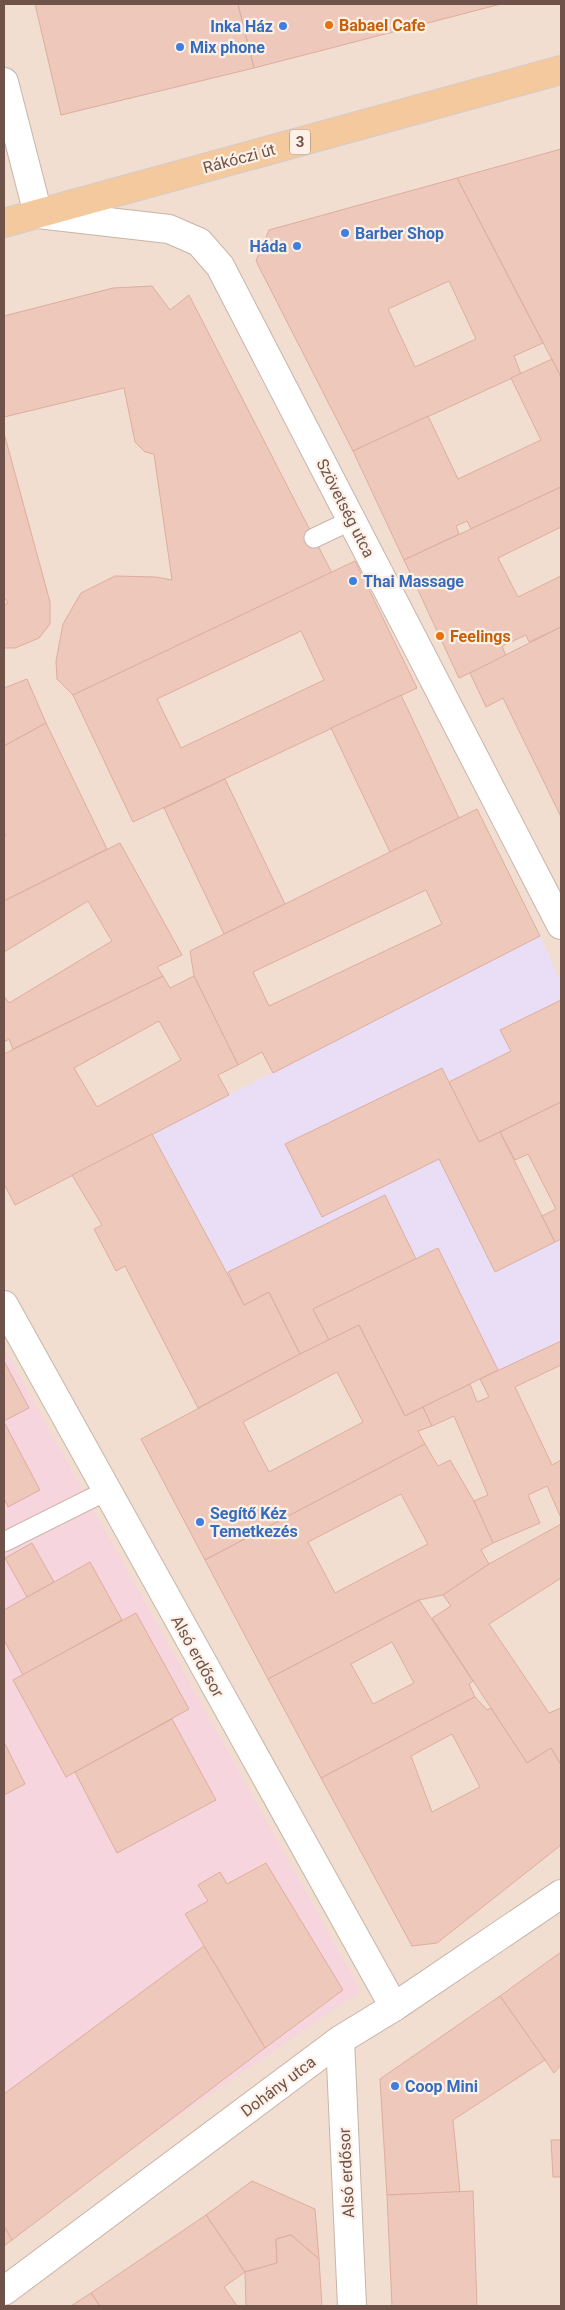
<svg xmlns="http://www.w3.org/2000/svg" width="565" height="2310" viewBox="0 0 565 2310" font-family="Roboto,sans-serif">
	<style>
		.residential { fill: #f1ded0 }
		.education { fill: #eadef6 }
		.medical { fill: #f7d5de }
		.building { fill: #edc8bb; stroke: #dead9d; fill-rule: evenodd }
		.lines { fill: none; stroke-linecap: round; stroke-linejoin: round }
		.lane-casing { stroke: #c9b4a9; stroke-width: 21 }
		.street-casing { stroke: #c9b4a9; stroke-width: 30 }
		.primary-casing { stroke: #d4cbc9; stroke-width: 30 }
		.lane { stroke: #fff; stroke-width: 19 }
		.street { stroke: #fff; stroke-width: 28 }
		.primary { stroke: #f4c99e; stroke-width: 28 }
		.food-dot { fill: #e8710a; stroke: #fdf1e7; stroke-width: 2 }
		.shop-dot { fill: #3f7fe0; stroke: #fdf1e7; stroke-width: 2 }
		.labels { text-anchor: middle; stroke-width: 4.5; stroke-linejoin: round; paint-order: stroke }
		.shield { fill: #fdf1e7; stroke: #9a8279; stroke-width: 1 }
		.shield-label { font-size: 15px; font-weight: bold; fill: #6f534a }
		.food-label { font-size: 16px; font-weight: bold; fill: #c56008; stroke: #fdf1e7; text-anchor: start }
		.shop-label { font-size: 16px; font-weight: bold; fill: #366cbe; stroke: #fdf1e7; text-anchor: start }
		.street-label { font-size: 16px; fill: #6f534a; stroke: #fdf1e7 }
	</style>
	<rect width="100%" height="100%" fill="#faede1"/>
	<rect class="residential" x="4" y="4" width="557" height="2302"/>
	<path class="education" d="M540,936L561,982V1000L500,1030L511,1051L479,1142L500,1132L555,1242L561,1239V1341L405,1416L359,1325L198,1408L125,1266L116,1271L94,1229L102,1225L152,1134Z"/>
	<path class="medical" d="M4,1348L361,1991L4,2236Z"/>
	<g class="building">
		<path d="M35,4H238L254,68L61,115Z"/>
		<path d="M238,4H501L254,68Z"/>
		<path d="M561,149V377L457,178Z"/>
		<path d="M457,178L543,343L514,356L521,374L353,451L256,261L269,230ZM449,281L476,339L415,367L388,309Z"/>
		<path d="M152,286L170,310L189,295L332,573L73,695L57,679L56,661L63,624L81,593L115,576L156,577L172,580L154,454L145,452L135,442L124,388L4,417V316L113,288Z"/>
		<path d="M552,359L561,377V487L471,529L467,521L456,526L459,534L404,560L353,451L428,416L458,479L541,440L511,378Z"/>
		<path d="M4,433L50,602V624L39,638L15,648H4V605L8,603L4,597Z"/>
		<path d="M561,487V527L498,558L518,597L561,576V627L529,642L526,635L502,646L506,656L459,678L404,560Z"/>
		<path d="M355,561L417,688L133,822L73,695ZM301,631L324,680L181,748L157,699Z"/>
		<path d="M561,627V817L503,698L486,707L470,673Z"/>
		<path d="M27,679L46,723L4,746V688Z"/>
		<path d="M401,695L459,818L390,852L331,728Z"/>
		<path d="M46,723L107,849L4,901V837L6,836L4,832V746Z"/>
		<path d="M225,779L285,904L224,934L164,808Z"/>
		<path d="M477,809L540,936L273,1073L262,1052L238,1065L194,976L190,951ZM426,890L442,924L269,1006L253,972Z"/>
		<path d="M120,843L182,955L157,967L163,976L13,1049L9,1039L4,1042V996L9,1003L112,941L88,901L4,952V901Z"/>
		<path d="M163,976L170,988L194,976L238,1065L218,1075L229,1095L15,1205L4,1184V1054ZM159,1021L181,1060L97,1107L74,1068Z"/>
		<path d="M561,1000V1102L479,1142L449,1082L511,1051L500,1030Z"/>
		<path d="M442,1068L479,1142L500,1132L555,1242L495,1272L439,1159L322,1217L285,1144Z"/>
		<path d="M561,1102V1239L555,1242L542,1216L556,1209L528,1154L515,1160L500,1132Z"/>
		<path d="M152,1134L244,1305L269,1292L300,1354L198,1408L125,1266L116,1271L94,1229L102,1225L72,1175Z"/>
		<path d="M385,1195L416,1259L313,1309L329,1340L300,1354L269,1292L244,1305L228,1272Z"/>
		<path d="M438,1248L498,1370L405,1416L359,1325L329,1340L313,1309Z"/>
		<path d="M359,1325L405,1416L423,1407L432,1426L418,1431L425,1444L205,1560L141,1439L300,1354ZM337,1372L363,1422L269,1472L243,1422Z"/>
		<path d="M561,1341V1365L515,1387L552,1465L561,1460V1518L547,1486L528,1495L540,1523L493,1543L474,1501L488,1495L454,1416L432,1426L423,1407L470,1384L477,1402L489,1397L480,1379Z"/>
		<path d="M4,1361L29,1408L4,1421Z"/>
		<path d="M4,1422L40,1490L8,1507L4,1498Z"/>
		<path d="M425,1444L438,1466L450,1460L474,1501L493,1543L481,1550L489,1564L443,1595L419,1600L268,1679L205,1560ZM401,1494L428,1544L335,1593L308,1542Z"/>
		<path d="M561,1524V1578L489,1624L549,1713L561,1708V1765L551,1748L527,1763L432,1618L451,1606L443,1595L489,1564Z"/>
		<path d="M32,1543L54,1582L27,1597L5,1558Z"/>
		<path d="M90,1562L122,1620L23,1675L4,1640V1610Z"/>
		<path d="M419,1600L473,1681L469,1684L475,1697L321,1778L268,1679ZM392,1642L414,1683L373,1704L351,1664Z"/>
		<path d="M136,1613L189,1709L66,1777L13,1680Z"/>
		<path d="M475,1697L487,1710L491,1708L527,1763L551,1748L561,1765V1845L437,1943L412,1946L321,1778ZM452,1734L480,1787L432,1812L411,1756Z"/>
		<path d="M172,1719L216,1800L117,1853L75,1772Z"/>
		<path d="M4,1742L25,1784L4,1795Z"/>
		<path d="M266,1863L343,1990L265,2048L185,1914L208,1901L198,1885L220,1872L227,1884Z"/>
		<path d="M204,1946L265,2048L12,2240L4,2226V2094Z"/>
		<path d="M561,1952V2065L554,2073L500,1996Z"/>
		<path d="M500,1996L545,2060L453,2120L460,2192L387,2195L380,2079Z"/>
		<path d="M551,2140H561V2177H553Z"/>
		<path d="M252,2181L315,2209L319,2259L291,2235L276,2239L277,2263L245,2272L206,2215Z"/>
		<path d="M473,2191L477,2306H392L387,2195Z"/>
		<path d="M206,2215L245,2272L224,2287L237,2306H100L91,2293Z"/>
		<path d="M4,2226L12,2240L4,2246Z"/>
		<path d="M291,2235L319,2259L322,2306H246L245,2272L277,2263L276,2239Z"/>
		<path d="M91,2293L100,2306H71Z"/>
	</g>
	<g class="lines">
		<defs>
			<g id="lane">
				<path d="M314,538L352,520"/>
				<path d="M4,1542L106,1491"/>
			</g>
			<g id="street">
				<path d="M4,82L38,214L169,229L199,242L220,266L561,925"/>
				<path d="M4,1305L394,2007"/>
				<path d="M340,2040L352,2306"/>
				<path d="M4,2291L340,2040L394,2007L561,1894"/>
			</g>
			<path id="primary" d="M4,223L561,70"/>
		</defs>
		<use href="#lane" class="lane-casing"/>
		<use href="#street" class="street-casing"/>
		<use href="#primary" class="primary-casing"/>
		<use href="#lane" class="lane"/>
		<use href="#street" class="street"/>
		<use href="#primary" class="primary"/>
	</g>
	<g class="food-dot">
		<circle cx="329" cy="25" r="5"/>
		<circle cx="440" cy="636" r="5"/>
	</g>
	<g class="shop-dot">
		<circle cx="283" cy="26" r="5"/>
		<circle cx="180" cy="47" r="5"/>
		<circle cx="345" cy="233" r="5"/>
		<circle cx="297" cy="246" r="5"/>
		<circle cx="353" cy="581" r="5"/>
		<circle cx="200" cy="1522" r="5"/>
		<circle cx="395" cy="2086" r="5"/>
	</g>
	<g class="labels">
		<rect class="shield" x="290" y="129.5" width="20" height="25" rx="4"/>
		<g class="shield-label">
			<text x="300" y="147">3</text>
		</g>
		<g class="food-label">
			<text x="339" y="31">Babael Cafe</text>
			<text x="450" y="642">Feelings</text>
		</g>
		<g class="shop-label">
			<text x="273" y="32" text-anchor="end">Inka Ház</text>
			<text x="190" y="53">Mix phone</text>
			<text x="355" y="239">Barber Shop</text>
			<text x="287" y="252" text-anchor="end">Háda</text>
			<text x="363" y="587">Thai Massage</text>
			<text x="210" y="1519">Segítő Kéz<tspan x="210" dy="18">Temetkezés</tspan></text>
			<text x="405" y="2092">Coop Mini</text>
		</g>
		<g class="street-label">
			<text transform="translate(239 158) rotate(-15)" y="6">Rákóczi út</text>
			<text transform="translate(346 508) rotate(63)" y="6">Szövetség utca</text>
			<text transform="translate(198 1656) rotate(61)" y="6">Alsó erdősor</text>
			<text transform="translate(278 2086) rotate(-37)" y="6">Dohány utca</text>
			<text transform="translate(346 2173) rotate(-93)" y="6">Alsó erdősor</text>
		</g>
	</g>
	<rect width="565" height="2310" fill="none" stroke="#6f534a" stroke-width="10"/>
</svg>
